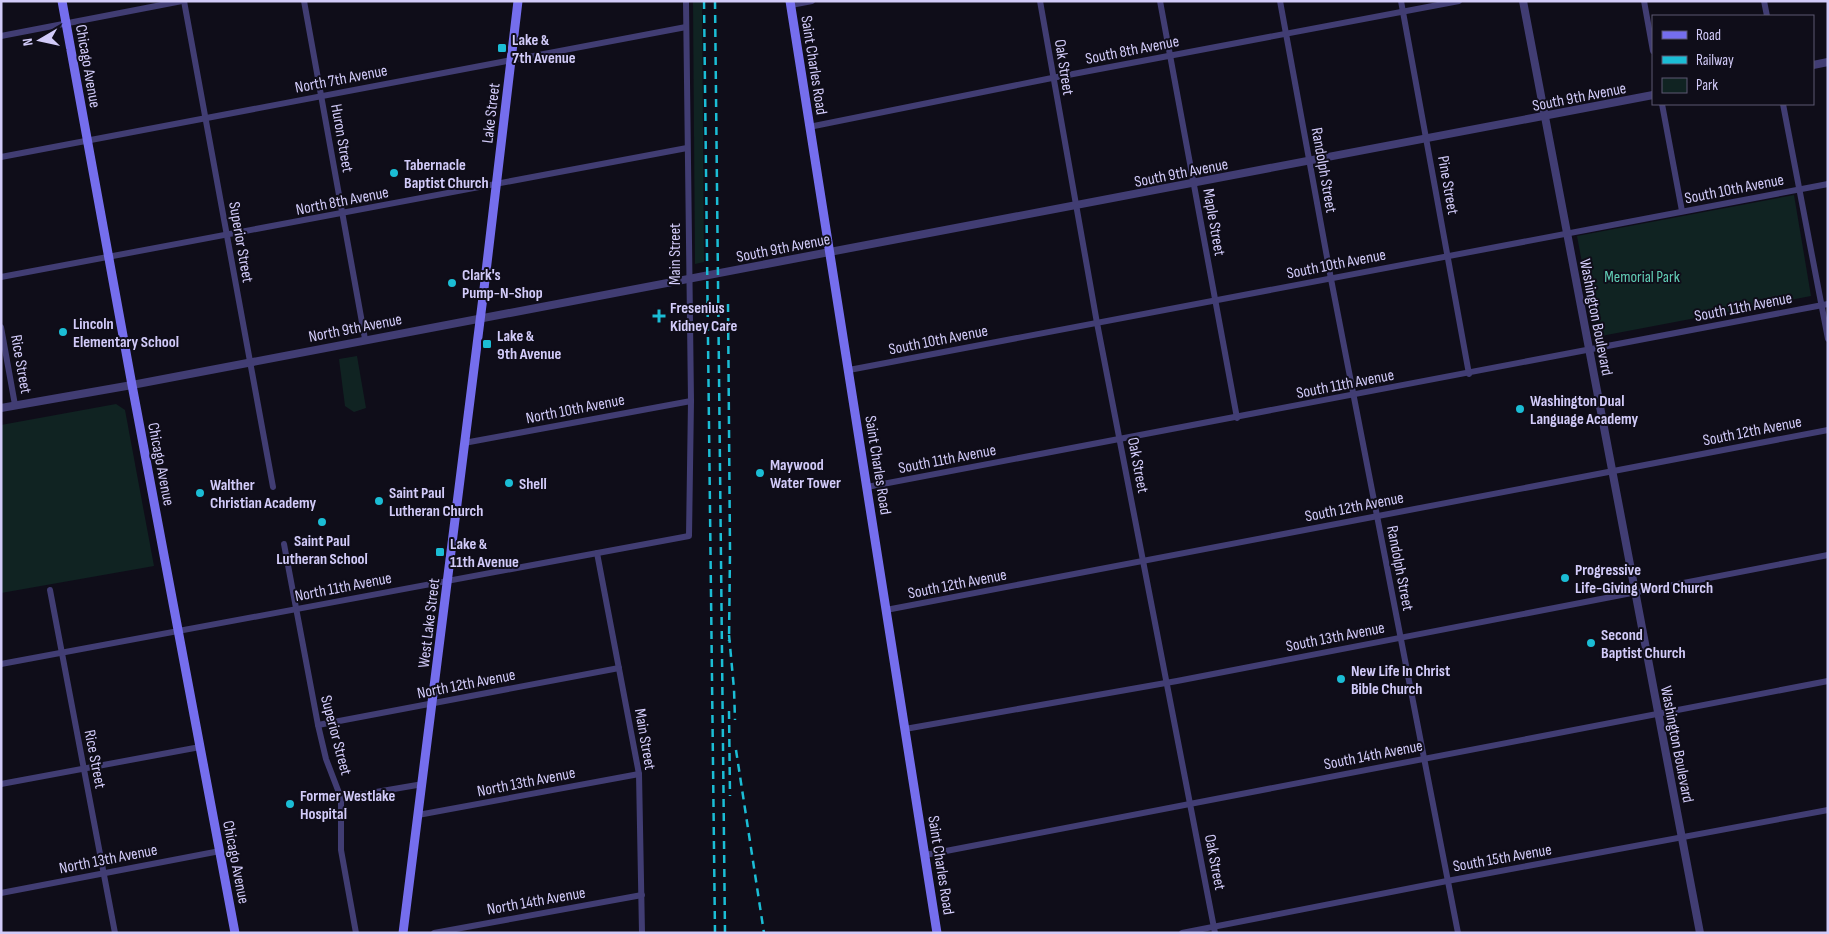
<svg xmlns="http://www.w3.org/2000/svg" width="1829" height="934" viewBox="0 0 1829 934" font-family="'Sofia Sans Condensed',sans-serif">
	<style>
		.green { fill: #102322 }
		.lines { fill: none; stroke-linecap: round; stroke-linejoin: round }
		.minor { stroke: #413d73; stroke-width: 6 }
		.tertiary { stroke: #413d73; stroke-width: 8 }
		.secondary { stroke: #756eed; stroke-width: 9 }
		.rail { stroke: #1bbdd5; stroke-width: 2.5; stroke-dasharray: 8 6; stroke-linecap: butt }
		.poi-dot { fill: #1bbdd5; stroke: #0f0d19; stroke-width: 2 }
		.labels { text-anchor: middle; stroke-width: 4; stroke-linejoin: round; paint-order: stroke }
		.poi-label { font-size: 16px; font-weight: bold; fill: #d2cbf9; stroke: #0f0d19; text-anchor: start }
		.street-label { font-size: 16px; fill: #d2cbf9; stroke: #0f0d19 }
		.park-label { font-size: 16px; fill: #62ceb6; stroke: #0f0d19 }
	</style>
	<rect width="100%" height="100%" fill="#0f0d19"/>
	<g class="green">
		<path d="M693,1H702L704,262L695,264Z"/>
		<path d="M1794,195L1811,296L1596,337L1577,236Z"/>
		<path d="M357,356L366,408L354,412L345,406L339,359Z"/>
		<path d="M116,404L125,410L154,566L1,593V425Z"/>
	</g>
	<g class="lines">
		<g class="minor">
			<path d="M184,1L273,487"/>
			<path d="M304,1L365,339"/>
			<path d="M1040,1L1097,323L1215,933"/>
			<path d="M1160,1L1237,418"/>
			<path d="M1280,1L1331,279L1458,933"/>
			<path d="M1401,1L1469,374"/>
			<path d="M1644,1L1653,51"/>
			<path d="M1764,1L1767,16"/>
			<path d="M791,5L812,1"/>
			<path d="M1,36L182,1"/>
			<path d="M1662,104L1682,211"/>
			<path d="M1783,104L1828,339"/>
			<path d="M809,127L1052,78L1459,1"/>
			<path d="M1,157L686,27"/>
			<path d="M1,277L687,148"/>
			<path d="M1,327L15,405"/>
			<path d="M849,370L1828,184"/>
			<path d="M464,443L691,401"/>
			<path d="M867,487L1828,304"/>
			<path d="M284,544L318,725L326,759L341,798V850L356,933"/>
			<path d="M597,553L639,774L642,933"/>
			<path d="M50,590L115,933"/>
			<path d="M886,610L1828,430"/>
			<path d="M1,664L689,536L691,401L686,1"/>
			<path d="M318,725L619,668"/>
			<path d="M905,729L1177,681L1828,555"/>
			<path d="M1,784L200,747"/>
			<path d="M341,798L423,784"/>
			<path d="M418,815L639,774"/>
			<path d="M925,855L1828,681"/>
			<path d="M1,893L220,851"/>
			<path d="M434,933L642,895"/>
			<path d="M1182,933L1447,881L1828,810"/>
		</g>
		<g class="tertiary">
			<path d="M1523,1L1700,933"/>
			<path d="M1813,65L1828,62"/>
			<path d="M1,408L132,385L1653,95"/>
		</g>
		<g class="secondary">
			<path d="M62,1L132,385L235,933"/>
			<path d="M790,1L937,933"/>
			<path d="M403,933L483,297L518,1"/>
		</g>
		<g class="rail">
			<path d="M704,1L715,933"/>
			<path d="M715,1L725,933"/>
			<path d="M728,304L730,551L729,641"/>
			<path d="M729,635L734,689L735,720"/>
			<path d="M729,711L730,796"/>
			<path d="M736,750L764,933"/>
		</g>
	</g>
	<g class="poi-dot">
		<rect x="497" y="43" width="10" height="10" rx="2.5"/>
		<circle cx="394" cy="173" r="5"/>
		<circle cx="452" cy="283" r="5"/>
		<path d="M656.5 308.5h5v5h5v5h-5v5h-5v-5h-5v-5h5z"/>
		<circle cx="63" cy="332" r="5"/>
		<rect x="482" y="339" width="10" height="10" rx="2.5"/>
		<circle cx="1520" cy="409" r="5"/>
		<circle cx="760" cy="473" r="5"/>
		<circle cx="509" cy="483" r="5"/>
		<circle cx="200" cy="493" r="5"/>
		<circle cx="379" cy="501" r="5"/>
		<circle cx="322" cy="522" r="5"/>
		<rect x="435" y="547" width="10" height="10" rx="2.5"/>
		<circle cx="1565" cy="578" r="5"/>
		<circle cx="1591" cy="643" r="5"/>
		<circle cx="1341" cy="679" r="5"/>
		<circle cx="290" cy="804" r="5"/>
	</g>
	<g class="labels">
		<g class="poi-label">
			<text x="512" y="45">Lake &amp;<tspan x="512" dy="18">7th Avenue</tspan></text>
			<text x="404" y="170">Tabernacle<tspan x="404" dy="18">Baptist Church</tspan></text>
			<text x="462" y="280">Clark's<tspan x="462" dy="18">Pump-N-Shop</tspan></text>
			<text x="670" y="313">Fresenius<tspan x="670" dy="18">Kidney Care</tspan></text>
			<text x="73" y="329">Lincoln<tspan x="73" dy="18">Elementary School</tspan></text>
			<text x="497" y="341">Lake &amp;<tspan x="497" dy="18">9th Avenue</tspan></text>
			<text x="1530" y="406">Washington Dual<tspan x="1530" dy="18">Language Academy</tspan></text>
			<text x="770" y="470">Maywood<tspan x="770" dy="18">Water Tower</tspan></text>
			<text x="519" y="489">Shell</text>
			<text x="210" y="490">Walther<tspan x="210" dy="18">Christian Academy</tspan></text>
			<text x="389" y="498">Saint Paul<tspan x="389" dy="18">Lutheran Church</tspan></text>
			<text x="322" y="546" text-anchor="middle">Saint Paul<tspan x="322" dy="18">Lutheran School</tspan></text>
			<text x="450" y="549">Lake &amp;<tspan x="450" dy="18">11th Avenue</tspan></text>
			<text x="1575" y="575">Progressive<tspan x="1575" dy="18">Life-Giving Word Church</tspan></text>
			<text x="1601" y="640">Second<tspan x="1601" dy="18">Baptist Church</tspan></text>
			<text x="1351" y="676">New Life In Christ<tspan x="1351" dy="18">Bible Church</tspan></text>
			<text x="300" y="801">Former Westlake<tspan x="300" dy="18">Hospital</tspan></text>
		</g>
		<g class="street-label">
			<text transform="translate(1132 49) rotate(-11)" y="6">South 8th Avenue</text>
			<text transform="translate(815 65) rotate(81)" y="6">Saint Charles Road</text>
			<text transform="translate(89 66) rotate(80)" y="6">Chicago Avenue</text>
			<text transform="translate(1065 67) rotate(81)" y="6">Oak Street</text>
			<text transform="translate(341 78) rotate(-11)" y="6">North 7th Avenue</text>
			<text transform="translate(1579 96) rotate(-11)" y="6">South 9th Avenue</text>
			<text transform="translate(490 113) rotate(-83)" y="6">Lake Street</text>
			<text transform="translate(343 138) rotate(80)" y="6">Huron Street</text>
			<text transform="translate(1325 170) rotate(80)" y="6">Randolph Street</text>
			<text transform="translate(1181 172) rotate(-11)" y="6">South 9th Avenue</text>
			<text transform="translate(1449 185) rotate(80)" y="6">Pine Street</text>
			<text transform="translate(1734 188) rotate(-11)" y="6">South 10th Avenue</text>
			<text transform="translate(342 200) rotate(-11)" y="6">North 8th Avenue</text>
			<text transform="translate(1215 222) rotate(80)" y="6">Maple Street</text>
			<text transform="translate(242 242) rotate(80)" y="6">Superior Street</text>
			<text transform="translate(783 247) rotate(-11)" y="6">South 9th Avenue</text>
			<text transform="translate(674 254) rotate(-90)" y="6">Main Street</text>
			<text transform="translate(1336 263) rotate(-11)" y="6">South 10th Avenue</text>
			<text transform="translate(1743 306) rotate(-11)" y="6">South 11th Avenue</text>
			<text transform="translate(1597 317) rotate(79)" y="6">Washington Boulevard</text>
			<text transform="translate(355 327) rotate(-11)" y="6">North 9th Avenue</text>
			<text transform="translate(938 339) rotate(-11)" y="6">South 10th Avenue</text>
			<text transform="translate(22 364) rotate(80)" y="6">Rice Street</text>
			<text transform="translate(1345 383) rotate(-11)" y="6">South 11th Avenue</text>
			<text transform="translate(575 408) rotate(-11)" y="6">North 10th Avenue</text>
			<text transform="translate(1752 430) rotate(-11)" y="6">South 12th Avenue</text>
			<text transform="translate(947 458) rotate(-11)" y="6">South 11th Avenue</text>
			<text transform="translate(162 464) rotate(79)" y="6">Chicago Avenue</text>
			<text transform="translate(879 465) rotate(81)" y="6">Saint Charles Road</text>
			<text transform="translate(1139 465) rotate(79)" y="6">Oak Street</text>
			<text transform="translate(1354 506) rotate(-11)" y="6">South 12th Avenue</text>
			<text transform="translate(1401 568) rotate(79)" y="6">Randolph Street</text>
			<text transform="translate(957 583) rotate(-11)" y="6">South 12th Avenue</text>
			<text transform="translate(343 586) rotate(-11)" y="6">North 11th Avenue</text>
			<text transform="translate(428 623) rotate(-83)" y="6">West Lake Street</text>
			<text transform="translate(1335 636) rotate(-11)" y="6">South 13th Avenue</text>
			<text transform="translate(466 683) rotate(-11)" y="6">North 12th Avenue</text>
			<text transform="translate(337 735) rotate(75)" y="6">Superior Street</text>
			<text transform="translate(646 739) rotate(80)" y="6">Main Street</text>
			<text transform="translate(1678 744) rotate(79)" y="6">Washington Boulevard</text>
			<text transform="translate(1373 754) rotate(-11)" y="6">South 14th Avenue</text>
			<text transform="translate(96 759) rotate(79)" y="6">Rice Street</text>
			<text transform="translate(526 781) rotate(-11)" y="6">North 13th Avenue</text>
			<text transform="translate(1502 857) rotate(-10)" y="6">South 15th Avenue</text>
			<text transform="translate(108 858) rotate(-11)" y="6">North 13th Avenue</text>
			<text transform="translate(237 862) rotate(79)" y="6">Chicago Avenue</text>
			<text transform="translate(1216 862) rotate(79)" y="6">Oak Street</text>
			<text transform="translate(942 865) rotate(81)" y="6">Saint Charles Road</text>
			<text transform="translate(536 900) rotate(-10)" y="6">North 14th Avenue</text>
		</g>
		<g class="park-label">
			<text x="1642" y="282">Memorial Park</text>
		</g>
	</g>
	<rect width="1829" height="934" fill="none" stroke="#d2cbf9" stroke-width="5"/>
	<rect x="1652" y="15" width="162" height="90" fill="#0f0d19" stroke="#5d5973"/>
	<rect x="1662" y="31" width="25" height="8" fill="#756eed" stroke="#5d5973"/>
	<text x="1696" y="40" font-size="15" fill="#d2cbf9">Road</text>
	<rect x="1662" y="56" width="25" height="8" fill="#1bbdd5" stroke="#5d5973"/>
	<text x="1696" y="65" font-size="15" fill="#d2cbf9">Railway</text>
	<rect x="1662" y="78" width="25" height="15" fill="#102322" stroke="#5d5973"/>
	<text x="1696" y="90" font-size="15" fill="#d2cbf9">Park</text>
	<g transform="translate(40 40) rotate(261)" stroke="#0f0d19" stroke-width="4" paint-order="stroke">
	<path d="M0-4L9 19L0 12L-9 19Z" fill="#d2cbf9"/>
	<text y="-8" font-size="14" font-weight="bold" text-anchor="middle" fill="#d2cbf9">N</text>
	</g>
</svg>
